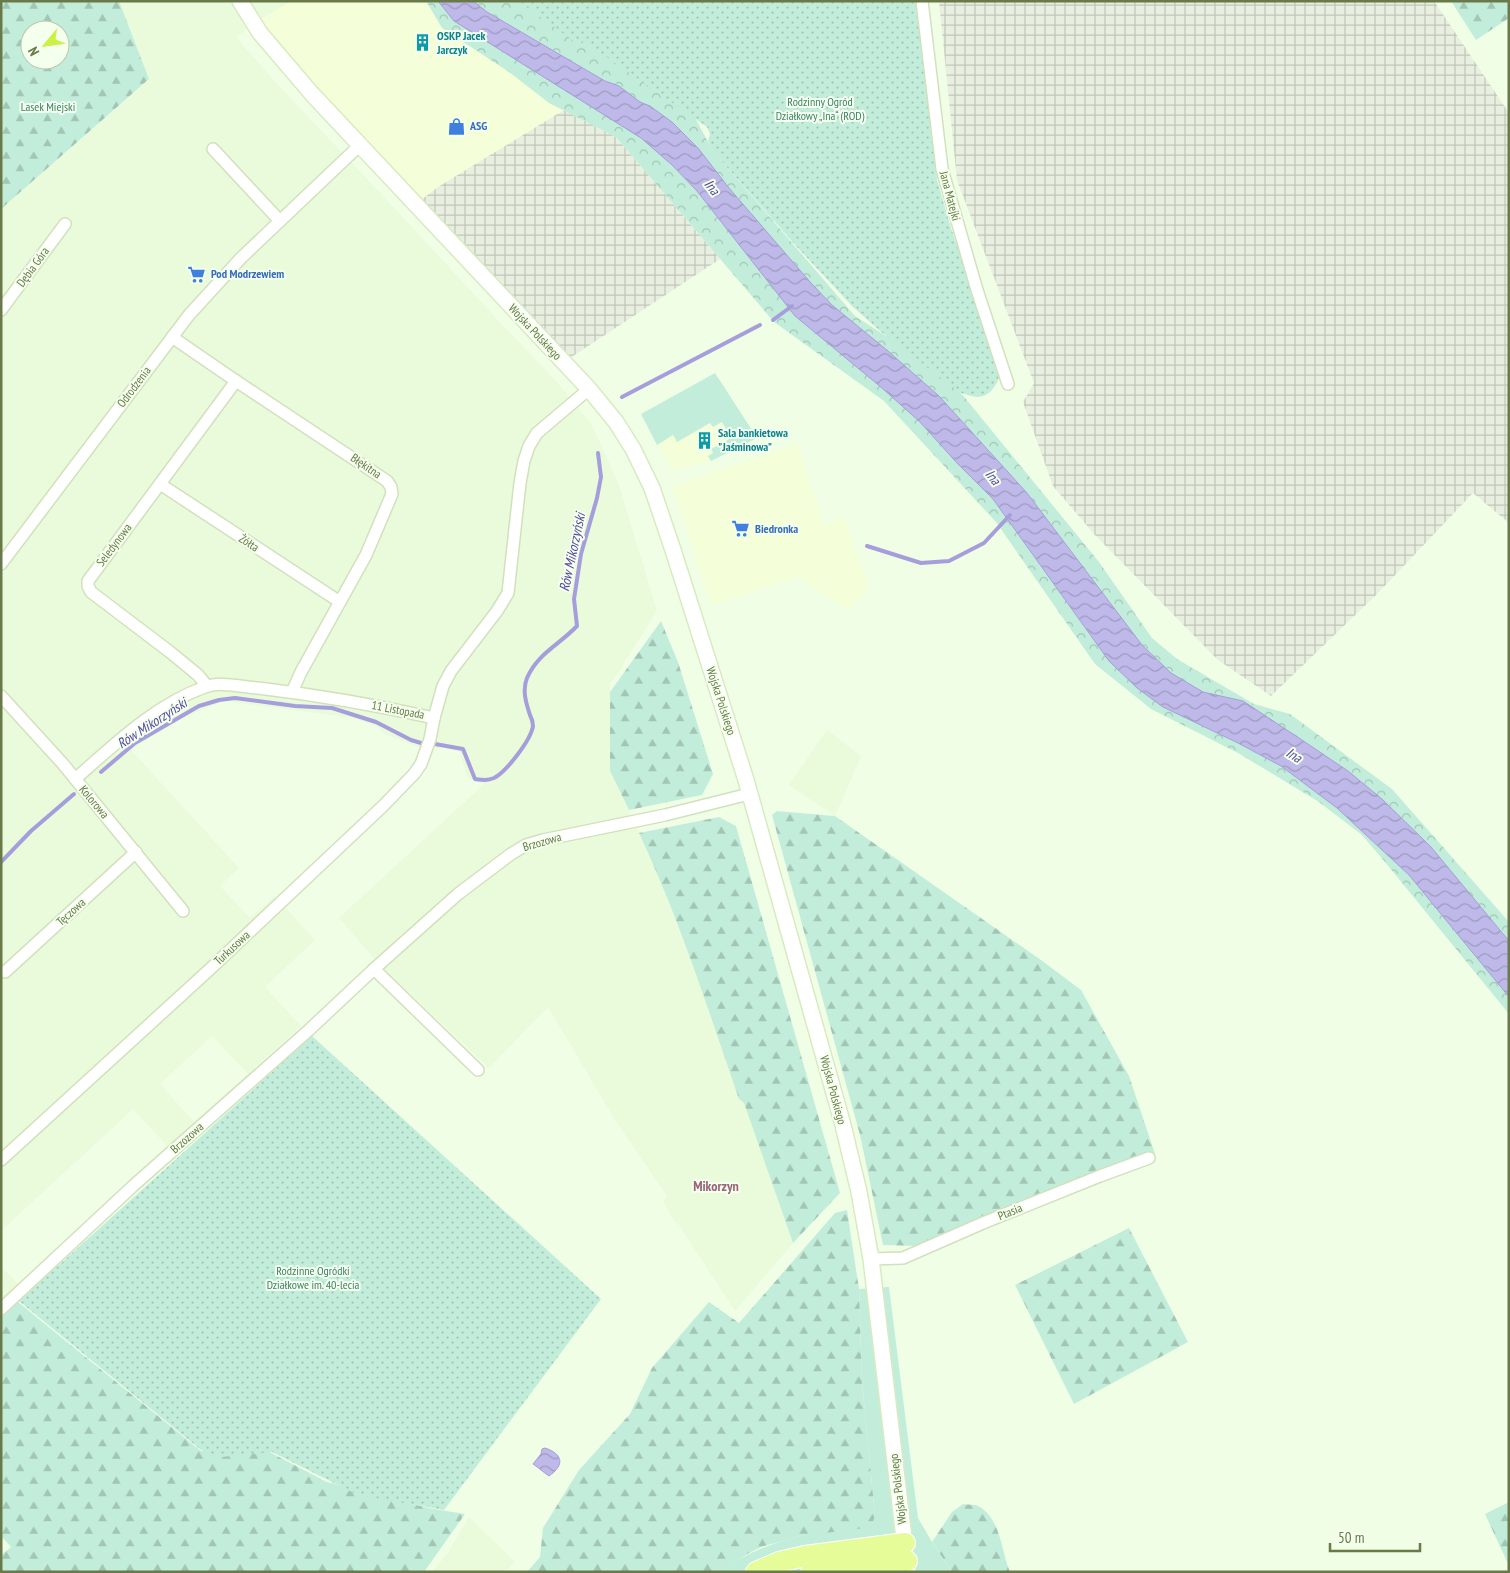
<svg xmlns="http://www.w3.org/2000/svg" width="1510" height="1573" viewBox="0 0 1510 1573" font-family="'PT Sans Narrow',sans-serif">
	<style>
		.residential { fill: #e9fbda }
		.commercial { fill: #f4ffd9 }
		.industrial { fill: url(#industrial-grid) }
		.grass { fill: #c3eddb }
		.forest { fill: url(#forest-firs); fill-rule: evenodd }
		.park { fill: url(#park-crowns) }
		.garden { fill: url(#garden-dots) }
		.water { fill: url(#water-waves); stroke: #a69edc }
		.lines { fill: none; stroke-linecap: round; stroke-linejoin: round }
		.stream { stroke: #a69edc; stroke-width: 4 }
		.street-casing { stroke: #d2e1bd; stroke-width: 14 }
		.secondary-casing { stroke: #d8ebc0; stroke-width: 18 }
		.highway-casing { stroke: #fff; stroke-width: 22 }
		.street { stroke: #fff; stroke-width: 11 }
		.secondary { stroke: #fff; stroke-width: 15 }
		.highway { stroke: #e5fc99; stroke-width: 20 }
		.labels { text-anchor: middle; stroke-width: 4; stroke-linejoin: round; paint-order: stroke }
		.culture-label { font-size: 12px; font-weight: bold; fill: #0d838f; stroke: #f5ffee; text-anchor: start }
		.park-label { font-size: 12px; fill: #3f806b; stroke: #f5ffee }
		.shop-label { font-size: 12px; font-weight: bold; fill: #366cbe; stroke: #f5ffee; text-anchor: start }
		.street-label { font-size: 12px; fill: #697948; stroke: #f5ffee }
		.water-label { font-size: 14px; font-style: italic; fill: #5548a4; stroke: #f5ffee }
		.neighbourhood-label { font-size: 14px; font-weight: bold; fill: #9d6479; stroke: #f5ffee }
	</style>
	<defs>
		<pattern id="industrial-grid" width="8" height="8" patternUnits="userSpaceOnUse" patternTransform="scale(1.25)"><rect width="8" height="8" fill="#e8eee0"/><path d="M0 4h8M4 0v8" fill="none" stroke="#c0c6b8"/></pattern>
		<pattern id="forest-firs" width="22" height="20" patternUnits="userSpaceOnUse" patternTransform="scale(1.25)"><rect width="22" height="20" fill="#c3eddb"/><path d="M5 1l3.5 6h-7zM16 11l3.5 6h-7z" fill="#a2c5b4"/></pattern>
		<pattern id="park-crowns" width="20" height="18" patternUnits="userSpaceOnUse" patternTransform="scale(1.25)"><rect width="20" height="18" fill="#c3eddb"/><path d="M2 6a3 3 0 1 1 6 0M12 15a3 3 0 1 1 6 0" fill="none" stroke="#a2c5b4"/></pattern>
		<pattern id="garden-dots" width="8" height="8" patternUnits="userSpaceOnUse" patternTransform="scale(1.25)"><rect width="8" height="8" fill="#c3eddb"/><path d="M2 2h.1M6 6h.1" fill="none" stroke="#a2c5b4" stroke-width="1.8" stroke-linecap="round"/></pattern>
		<pattern id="water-waves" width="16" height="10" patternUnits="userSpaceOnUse" patternTransform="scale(1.25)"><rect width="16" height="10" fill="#beb9e9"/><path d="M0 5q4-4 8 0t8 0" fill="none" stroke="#9e9bbf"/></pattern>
	</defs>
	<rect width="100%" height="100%" fill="#f0fee6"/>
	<g class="residential">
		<path d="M119,1H292L259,20L236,37L279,86L401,215L496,318L555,380L591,423L619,485L657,611L613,681L610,682V771L650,854L689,957L739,1098L744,1103L793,1243L735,1311L679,1225L674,1221L663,1202L667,1196L615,1120L548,1007L489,1068L377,962L339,918L484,784L467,777L460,752L444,748H421L384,734L376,726L353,718L234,702L225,701L198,711L177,721L131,750L239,868L220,886L250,918L275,896L315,940L265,987L301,1026L248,1074L212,1036L160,1084L195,1123L168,1147L133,1109L1,1231V209L149,80Z"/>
		<path d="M827,730L861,756L835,816L789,785Z"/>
		<path d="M1,1266L19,1285L1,1301Z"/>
		<path d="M469,1517L515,1562L506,1572H432L447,1554Z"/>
	</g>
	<g class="commercial">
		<path d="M292,1H426L442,28L509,72L549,103L564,110L438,187L421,200L301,71L259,20Z"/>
		<path d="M715,373L757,438L711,461L672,471L641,414Z"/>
		<path d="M798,444L823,524L844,518L869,588L849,611L798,577L711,605L672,486Z"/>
	</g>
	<g class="industrial">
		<path d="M939,1H1434L1509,113V523L1473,493L1377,594L1271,696L1218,660L1095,535L1053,486L1023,402L1034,383L957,180Z"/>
		<path d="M564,110L616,137L720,259L570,358L421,200L438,187Z"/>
	</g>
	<g class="grass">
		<path d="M715,373L757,438L711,461L708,456L713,453L711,449L731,438L722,422L713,427L710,423L677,442L673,435L657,445L641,414Z"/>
		<path d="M889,1287L918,1518L932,1542L952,1572H720C763,1538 821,1532 873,1522L875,1516L862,1381L859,1289Z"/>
	</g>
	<g class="forest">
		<path d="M1,1H119L149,79L1,209ZM30,30H60V60H30Z"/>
		<path d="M1451,1H1509V18L1476,40Z"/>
		<path d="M661,621L678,662L713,774L702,795L629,810L610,771V692Z"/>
		<path d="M777,811L835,816L1041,960L1081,990L1129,1076L1155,1154L1033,1196L920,1246L883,1245L860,1135L772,815Z"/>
		<path d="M719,817L736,826L840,1193L793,1243L744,1103L739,1099C708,1010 679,918 639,833Z"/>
		<path d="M847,1210L859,1289L862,1381L875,1516L873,1522L865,1528L801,1536L764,1546L749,1553L720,1572H527L540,1557L543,1528L579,1470L630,1414L652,1368L709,1302L739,1323L835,1213Z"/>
		<path d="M1129,1228L1188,1342L1074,1404L1015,1285Z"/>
		<path d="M18,1302L201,1451L254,1444L327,1482L428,1508L465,1514L424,1572H1V1555L11,1547L1,1536V1318Z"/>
		<path d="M1509,1502V1566L1485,1514Z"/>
		<path d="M963,1504C967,1505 974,1504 978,1506C1001,1518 1001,1551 1010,1572H952L932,1542L952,1512Z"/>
	</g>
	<path class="park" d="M426,1H535L693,114L713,151L855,316L919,357L961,393L1099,562L1152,638L1177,659L1254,704L1290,714L1392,789L1509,922V933L1507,935L1509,938V1014L1385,862L1362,835L1319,802L1238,753L1151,709L1095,664L996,522L884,401L774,322L616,137L549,103L509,72L442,28Z"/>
	<g class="garden">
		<path d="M519,1H918L937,180L951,228L978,306L999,378C990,398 981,400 961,393L880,331L852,306L796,246L712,150L708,141L710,134L707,127L584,41L580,46Z"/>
		<path d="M312,1036L601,1299L444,1510L358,1495L272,1452L222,1457L201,1450L19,1301Z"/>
	</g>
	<g class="water">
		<path d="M438,1H473L487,12L605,81L619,86L640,102L650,106L672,122L698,148L729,188L811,283L832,305L888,351L939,396L1027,493L1142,645L1171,673L1203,692L1243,701L1302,740L1348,771L1382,799L1431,847L1509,941V997L1409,875L1337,808L1281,766L1238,743L1163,707L1137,688L1109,661L993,499L957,463L920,422L882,388L795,316L697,191L672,165L641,138L454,21Z"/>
		<path d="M545,1448C563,1454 565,1465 549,1476C543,1472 539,1468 533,1464L541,1454L542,1449Z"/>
	</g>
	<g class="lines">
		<g class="stream">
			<path d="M773,320L792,306"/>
			<path d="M622,397L760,325"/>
			<path d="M867,546L921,563L949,561L984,543L1010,515"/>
			<path d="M435,744L463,749L475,779C482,780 487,781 494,778C506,772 531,740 533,726C533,722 532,719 530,715C526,703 522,690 527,678C538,653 559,645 577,626L574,599L581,554L597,498L601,477L598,453"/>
			<path d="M101,772L135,743L199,706L219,700L235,698L295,706L332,708L376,722L411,740L421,743"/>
			<path d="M1,862L31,831L74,794"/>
		</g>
		<defs>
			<g id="street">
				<path d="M922,1L942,169L977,290L1008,384"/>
				<path d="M213,149L280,221"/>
				<path d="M1,310L65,224"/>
				<path d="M172,337L236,381L387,481L391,487L392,494L366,555L301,672L292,692"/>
				<path d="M160,484L340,602"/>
				<path d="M1,564L189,315L241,258L360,145"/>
				<path d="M207,686L198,675L170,652L91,592L88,586V581L236,381"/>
				<path d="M1,696L63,764L183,911"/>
				<path d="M75,779C114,745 156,704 205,687C222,681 240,687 258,688C317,695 376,705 434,718L443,686L451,671L497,611L508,593L520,483L524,461L529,446L537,433L589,389"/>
				<path d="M374,969L478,1070"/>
				<path d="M5,972L136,852"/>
				<path d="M1,1160L209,970L383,806L414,774L421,764L430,739L434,718"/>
				<path d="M871,1259L903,1258L983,1223L1100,1176L1149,1158"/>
				<path d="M1,1309L133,1186L309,1030L374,969L458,894L511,854L526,845L543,840L665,815L749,794"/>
			</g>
			<path id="secondary" d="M240,1L260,33L312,94L589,389L616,422L633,449L652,488L673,550L746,780L843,1125L859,1192L871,1259L908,1572"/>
			<g id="highway">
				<path d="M756,1572L779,1562L805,1556L905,1543"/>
				<path d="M811,1572L907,1561"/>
			</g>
		</defs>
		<use href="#street" class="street-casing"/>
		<use href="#secondary" class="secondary-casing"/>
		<use href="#highway" class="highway-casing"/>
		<use href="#street" class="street"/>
		<use href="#secondary" class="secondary"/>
		<use href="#highway" class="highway"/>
	</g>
	<defs>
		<symbol id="building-bare" viewBox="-9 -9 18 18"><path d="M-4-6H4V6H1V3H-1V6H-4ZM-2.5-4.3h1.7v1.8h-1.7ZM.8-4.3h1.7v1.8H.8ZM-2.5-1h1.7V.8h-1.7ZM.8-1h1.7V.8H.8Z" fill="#0f9aa8" stroke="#f5ffee" stroke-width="2.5" paint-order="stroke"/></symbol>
		<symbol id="shop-bare" viewBox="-9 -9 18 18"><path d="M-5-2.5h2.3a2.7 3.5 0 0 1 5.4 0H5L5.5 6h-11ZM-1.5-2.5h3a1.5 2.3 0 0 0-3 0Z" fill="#3f7fe0" stroke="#f5ffee" stroke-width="2.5" paint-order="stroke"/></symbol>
		<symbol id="supermarket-bare" viewBox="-9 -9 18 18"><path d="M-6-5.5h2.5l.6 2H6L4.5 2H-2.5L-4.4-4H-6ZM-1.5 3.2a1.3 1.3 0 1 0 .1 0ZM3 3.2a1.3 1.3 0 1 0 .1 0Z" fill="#3f7fe0" stroke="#f5ffee" stroke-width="2.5" paint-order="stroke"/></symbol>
	</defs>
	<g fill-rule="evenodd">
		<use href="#building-bare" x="410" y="30" width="25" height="25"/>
		<use href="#shop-bare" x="444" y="114" width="25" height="25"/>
		<use href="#supermarket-bare" x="184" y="262" width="25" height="25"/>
		<use href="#building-bare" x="692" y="428" width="25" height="25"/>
		<use href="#supermarket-bare" x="728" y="516" width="25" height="25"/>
	</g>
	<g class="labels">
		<g class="culture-label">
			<text x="437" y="40">OSKP Jacek<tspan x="437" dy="14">Jarczyk</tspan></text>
			<text x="718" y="437">Sala bankietowa<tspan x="718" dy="14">"Jaśminowa"</tspan></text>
		</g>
		<g class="park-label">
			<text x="820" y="106">Rodzinny Ogród<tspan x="820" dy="14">Działkowy „Ina“ (ROD)</tspan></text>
			<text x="48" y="111">Lasek Miejski</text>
			<text x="313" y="1275">Rodzinne Ogródki<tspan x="313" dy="14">Działkowe im. 40-lecia</tspan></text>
		</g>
		<g class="shop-label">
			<text x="470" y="130">ASG</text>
			<text x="211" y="278">Pod Modrzewiem</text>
			<text x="755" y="533">Biedronka</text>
		</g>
		<g class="street-label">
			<text transform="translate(950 196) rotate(75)" y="4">Jana Matejki</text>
			<text transform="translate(33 267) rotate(-54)" y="4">Dębia Góra</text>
			<text transform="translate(535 332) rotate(47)" y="4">Wojska Polskiego</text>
			<text transform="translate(134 387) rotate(-53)" y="4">Odrodzenia</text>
			<text transform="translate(366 466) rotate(34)" y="4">Błękitna</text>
			<text transform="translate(249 543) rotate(33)" y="4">Żółta</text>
			<text transform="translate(114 545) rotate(-53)" y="4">Seledynowa</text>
			<text transform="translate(721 701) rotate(72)" y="4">Wojska Polskiego</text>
			<text transform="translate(398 710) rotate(11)" y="4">11 Listopada</text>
			<text transform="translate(94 802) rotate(50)" y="4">Kolorowa</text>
			<text transform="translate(542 842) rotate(-16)" y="4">Brzozowa</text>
			<text transform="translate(71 912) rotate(-42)" y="4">Tęczowa</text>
			<text transform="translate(232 948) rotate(-43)" y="4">Turkusowa</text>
			<text transform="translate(833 1090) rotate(75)" y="4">Wojska Polskiego</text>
			<text transform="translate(187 1138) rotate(-42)" y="4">Brzozowa</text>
			<text transform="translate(1010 1212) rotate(-22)" y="4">Ptasia</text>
			<text transform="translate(898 1489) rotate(-97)" y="4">Wojska Polskiego</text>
		</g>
		<g class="water-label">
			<text transform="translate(712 187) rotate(51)" y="5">Ina</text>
			<text transform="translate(993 477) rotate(52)" y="5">Ina</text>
			<text transform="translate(572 552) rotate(-78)" y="5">Rów Mikorzyński</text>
			<text transform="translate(152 723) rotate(-33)" y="5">Rów Mikorzyński</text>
			<text transform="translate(1294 755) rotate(32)" y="5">Ina</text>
		</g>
		<g class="neighbourhood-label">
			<text x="716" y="1191">Mikorzyn</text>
		</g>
	</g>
	<rect width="1510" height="1573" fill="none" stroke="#697948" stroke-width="5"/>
	<g transform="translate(45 45) rotate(241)"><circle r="24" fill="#f5ffee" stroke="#bdc9ac"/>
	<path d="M0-4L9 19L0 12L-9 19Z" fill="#ceef43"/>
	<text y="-8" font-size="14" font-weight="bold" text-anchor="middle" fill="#697948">N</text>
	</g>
	<path d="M1330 1543v8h90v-8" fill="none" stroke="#697948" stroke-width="2.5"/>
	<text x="1338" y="1543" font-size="15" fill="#697948" stroke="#f5ffee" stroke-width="4" paint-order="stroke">50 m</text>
</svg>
